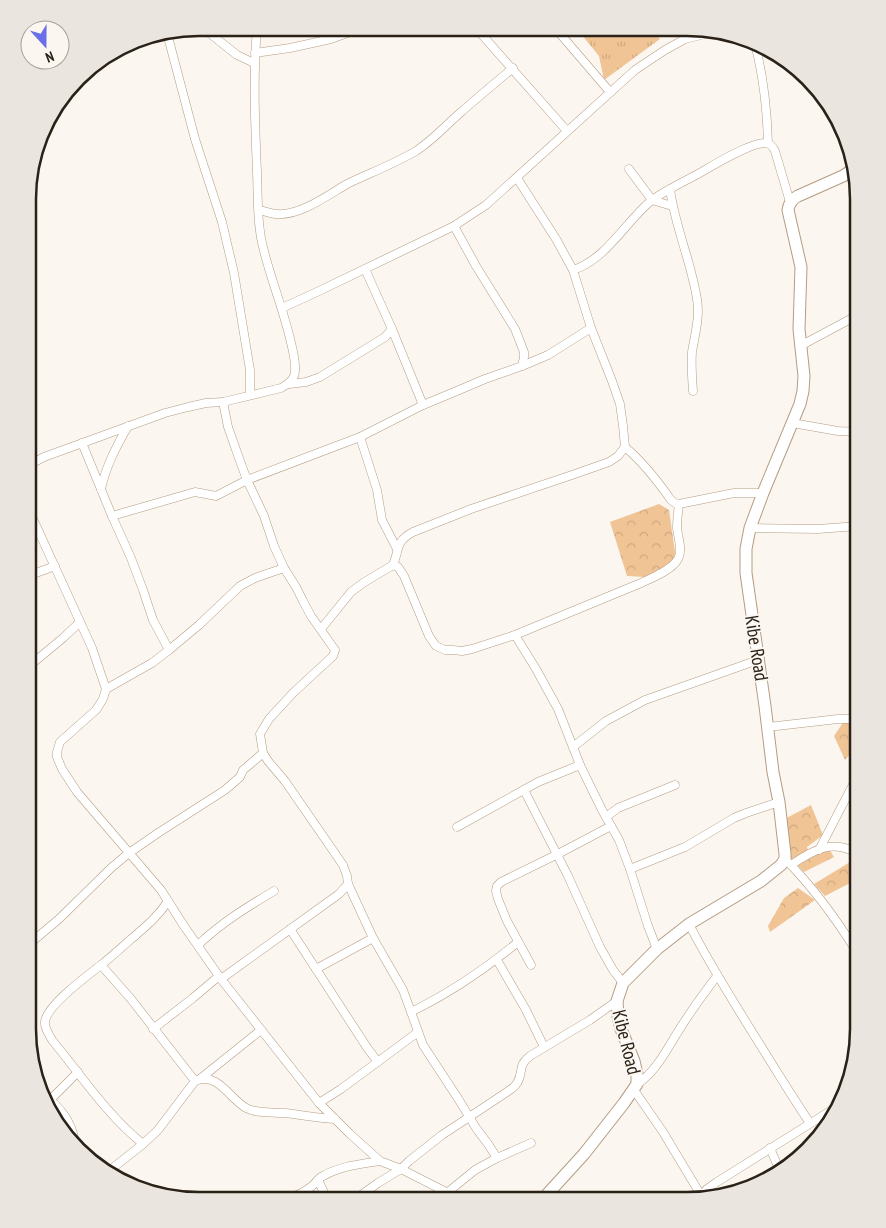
<svg xmlns="http://www.w3.org/2000/svg" width="886" height="1228" viewBox="0 0 886 1228" font-family="'PT Sans Narrow',sans-serif">
	<style>
		.grass { fill: url(#grass-tufts) }
		.forest { fill: url(#forest-crowns) }
		.lines { fill: none; stroke-linecap: round; stroke-linejoin: round }
		.street-casing { stroke: #b59c82; stroke-width: 9 }
		.secondary-casing { stroke: #b59c82; stroke-width: 13 }
		.street { stroke: #fff; stroke-width: 8 }
		.secondary { stroke: #fff; stroke-width: 11 }
		.labels { text-anchor: middle; stroke-width: 4; stroke-linejoin: round; paint-order: stroke }
		.street-label { font-size: 19px; fill: #2a2117; stroke: #fbf6f0 }
		.rim { fill: none; stroke: #2a2117; stroke-width: 2.5 }
	</style>
	<defs>
		<pattern id="grass-tufts" width="24" height="20" patternUnits="userSpaceOnUse" patternTransform="scale(1.25)"><rect width="24" height="20" fill="#f1c495"/><path d="M3 7l-1-3M5 7V3M7 7l1-3M15 17l-1-3M17 17v-4M19 17l1-3" fill="none" stroke="#cfa880"/></pattern>
		<pattern id="forest-crowns" width="20" height="18" patternUnits="userSpaceOnUse" patternTransform="scale(1.25)"><rect width="20" height="18" fill="#f1c495"/><path d="M2 6a3 3 0 1 1 6 0M12 15a3 3 0 1 1 6 0" fill="none" stroke="#cfa880"/></pattern>
	</defs>
	<rect width="100%" height="100%" fill="#fbf6f0"/>
	<path class="grass" d="M577,29H650L660,39L604,80L599,56Z"/>
	<g class="forest">
		<path d="M659,504L669,510L676,559L660,570L645,577L627,576L610,522Z"/>
		<path d="M844,721L858,723V745L845,760L834,736Z"/>
		<path d="M811,805L823,835L807,847L810,857L829,849L834,857L804,872L788,855L781,821Z"/>
		<path d="M855,859L858,861V884L856,880L825,896L814,884Z"/>
		<path d="M798,888L815,900L770,932L768,926L784,898Z"/>
	</g>
	<g class="lines">
		<defs>
			<g id="street">
				<path d="M203,28L237,55L254,63"/>
				<path d="M476,28L567,131"/>
				<path d="M556,29L610,92"/>
				<path d="M167,33L195,139L222,222L234,273L250,370V395"/>
				<path d="M756,48C764,80 767,110 768,143"/>
				<path d="M255,53L290,48L331,39L361,28"/>
				<path d="M629,169L652,200L672,206"/>
				<path d="M670,189C675,227 691,261 697,299C700,317 695,334 692,352C691,365 692,378 693,391"/>
				<path d="M259,210C265,211 271,214 277,214C300,216 328,195 347,184C370,173 394,164 416,151C433,140 445,126 460,113C477,98 495,83 513,68"/>
				<path d="M454,226L476,266L515,329L524,352V357L522,366"/>
				<path d="M365,269L392,329L423,405"/>
				<path d="M573,270C607,259 625,222 652,200C666,190 683,182 698,174C712,166 752,141 767,143C771,144 773,147 775,151L790,202"/>
				<path d="M282,308L319,291L454,226L486,205L635,70L665,50L685,39L709,33L716,32"/>
				<path d="M802,345L858,315"/>
				<path d="M289,384L306,382L320,377L377,342L385,337L392,329"/>
				<path d="M792,423L838,431L858,432"/>
				<path d="M360,437L377,490L382,520L397,549"/>
				<path d="M82,443L112,516L131,558L143,590L153,620L169,650"/>
				<path d="M625,447C644,463 657,480 671,500L675,503L679,504L734,493H763"/>
				<path d="M29,465L44,457L165,413L188,407L206,403L223,402L281,388C286,385 292,382 294,376C296,371 295,363 294,357C288,321 273,287 264,251C257,227 258,197 257,172C255,124 253,76 257,28"/>
				<path d="M101,489C106,466 116,447 128,426"/>
				<path d="M28,508L92,648L106,689L103,699L96,710L60,742L57,752V757L62,769L77,792L161,890L184,926L221,979L319,1103L350,1134L380,1161L401,1169L462,1200"/>
				<path d="M112,516L195,492L216,496L247,480L360,437L423,405L452,393L485,379L522,366L548,355L591,328"/>
				<path d="M750,528L818,529L858,526"/>
				<path d="M393,565C400,548 395,542 413,532L471,509L572,475L609,462L618,456L625,447L623,426L620,404L612,381L591,328L573,270L556,239L517,178"/>
				<path d="M28,576L55,566"/>
				<path d="M321,629L351,592L363,583L393,565L398,567L404,576L429,636L436,646L445,650H453L462,651L472,649L515,635L641,583C652,578 672,570 678,559C683,550 678,538 677,528C677,520 678,512 679,504"/>
				<path d="M515,635L536,669L558,709L580,765L602,810L619,840L630,869L648,926L657,949"/>
				<path d="M28,667L63,638L80,622"/>
				<path d="M106,689L152,663L169,650L199,625L240,586L255,578L284,568"/>
				<path d="M768,727L838,719H858"/>
				<path d="M573,747L606,721L645,700L758,660"/>
				<path d="M263,753L268,761L285,781L343,865L347,876L348,884L373,938L403,990L423,1045L459,1100L476,1128L488,1144L497,1158"/>
				<path d="M524,790L568,876L600,947L613,970L623,983"/>
				<path d="M606,817L618,808L675,785"/>
				<path d="M457,827L538,782L580,765"/>
				<path d="M819,850L858,775"/>
				<path d="M785,859C813,887 837,920 858,954"/>
				<path d="M791,865C813,850 833,838 858,854"/>
				<path d="M630,869L685,847L734,818L746,813L779,802"/>
				<path d="M689,924C715,975 747,1023 777,1072C788,1089 798,1106 810,1123"/>
				<path d="M290,929L353,1026L368,1049L378,1062"/>
				<path d="M28,945L59,919L111,868L129,853L158,833L225,790L240,777L243,770L248,766L263,753L260,734L269,719L293,693L333,656L335,650L311,616L303,601L296,587L284,568L274,546L264,516L247,480L240,461L228,427L223,402"/>
				<path d="M198,945C221,923 247,907 274,891"/>
				<path d="M497,960L526,1010L544,1047"/>
				<path d="M101,965L131,999L195,1081"/>
				<path d="M531,965L507,921L498,899L496,891L497,886L501,882L556,855L611,826"/>
				<path d="M316,969L373,938"/>
				<path d="M221,979L339,894L348,884"/>
				<path d="M411,1012C450,993 484,970 518,942"/>
				<path d="M153,1029L193,998L219,976"/>
				<path d="M201,1078L261,1030"/>
				<path d="M637,1084C656,1072 667,1049 679,1030C691,1011 704,993 717,976"/>
				<path d="M634,1090L663,1132L702,1197"/>
				<path d="M43,1094C60,1107 71,1120 75,1142"/>
				<path d="M50,1100L78,1072"/>
				<path d="M319,1103L341,1089L418,1032"/>
				<path d="M143,1144C107,1115 81,1075 52,1040C49,1034 44,1028 45,1022C46,1006 88,975 101,965C111,957 121,948 130,940C144,928 158,917 168,901"/>
				<path d="M770,1148L779,1169"/>
				<path d="M109,1171L143,1144L158,1130L195,1081C217,1071 229,1098 246,1108C258,1114 272,1112 285,1113C301,1115 318,1118 335,1119"/>
				<path d="M318,1180L327,1199"/>
				<path d="M448,1192L475,1170L497,1158L531,1143"/>
				<path d="M701,1196L707,1189L717,1182L835,1108"/>
				<path d="M287,1199C296,1196 305,1192 312,1186C316,1183 318,1178 323,1176C340,1166 361,1164 380,1161"/>
				<path d="M354,1200L378,1183L401,1169L409,1161L442,1135L507,1092C511,1089 515,1087 517,1083C524,1072 517,1066 530,1056L590,1020L617,1001"/>
			</g>
			<path id="secondary" d="M542,1200L584,1154L624,1103L637,1084V1074L634,1061L621,1029L618,1016L617,1001L623,983L657,949L689,924L761,881L781,865L785,859V854L779,802L773,772L765,706L746,573V549L750,528L763,493L800,404L803,391L804,376L799,329L801,267L788,210C789,203 792,199 798,196L843,176L852,170"/>
		</defs>
		<use href="#street" class="street-casing"/>
		<use href="#secondary" class="secondary-casing"/>
		<use href="#street" class="street"/>
		<use href="#secondary" class="secondary"/>
	</g>
	<g class="labels">
		<g class="street-label">
			<text transform="translate(757 648) rotate(81)" y="7">Kibe Road</text>
			<text transform="translate(627 1042) rotate(76)" y="7">Kibe Road</text>
		</g>
	</g>
	<path d="M0 0H886V1228H0ZM199 36H687A163 163 0 0 1 850 199V1029A163 163 0 0 1 687 1192H199A163 163 0 0 1 36 1029V199A163 163 0 0 1 199 36Z" fill="#eae5df" fill-rule="evenodd"/>
	<path class="rim" d="M199 36H687A163 163 0 0 1 850 199V1029A163 163 0 0 1 687 1192H199A163 163 0 0 1 36 1029V199A163 163 0 0 1 199 36Z"/>
	<g transform="translate(45 45) rotate(159)"><circle r="24" fill="#fbf6f0" stroke="#a7a199"/>
	<path d="M0-4L9 19L0 12L-9 19Z" fill="#696fe8"/>
	<text y="-8" font-size="14" font-weight="bold" text-anchor="middle" fill="#2a2117">N</text>
	</g>
</svg>
